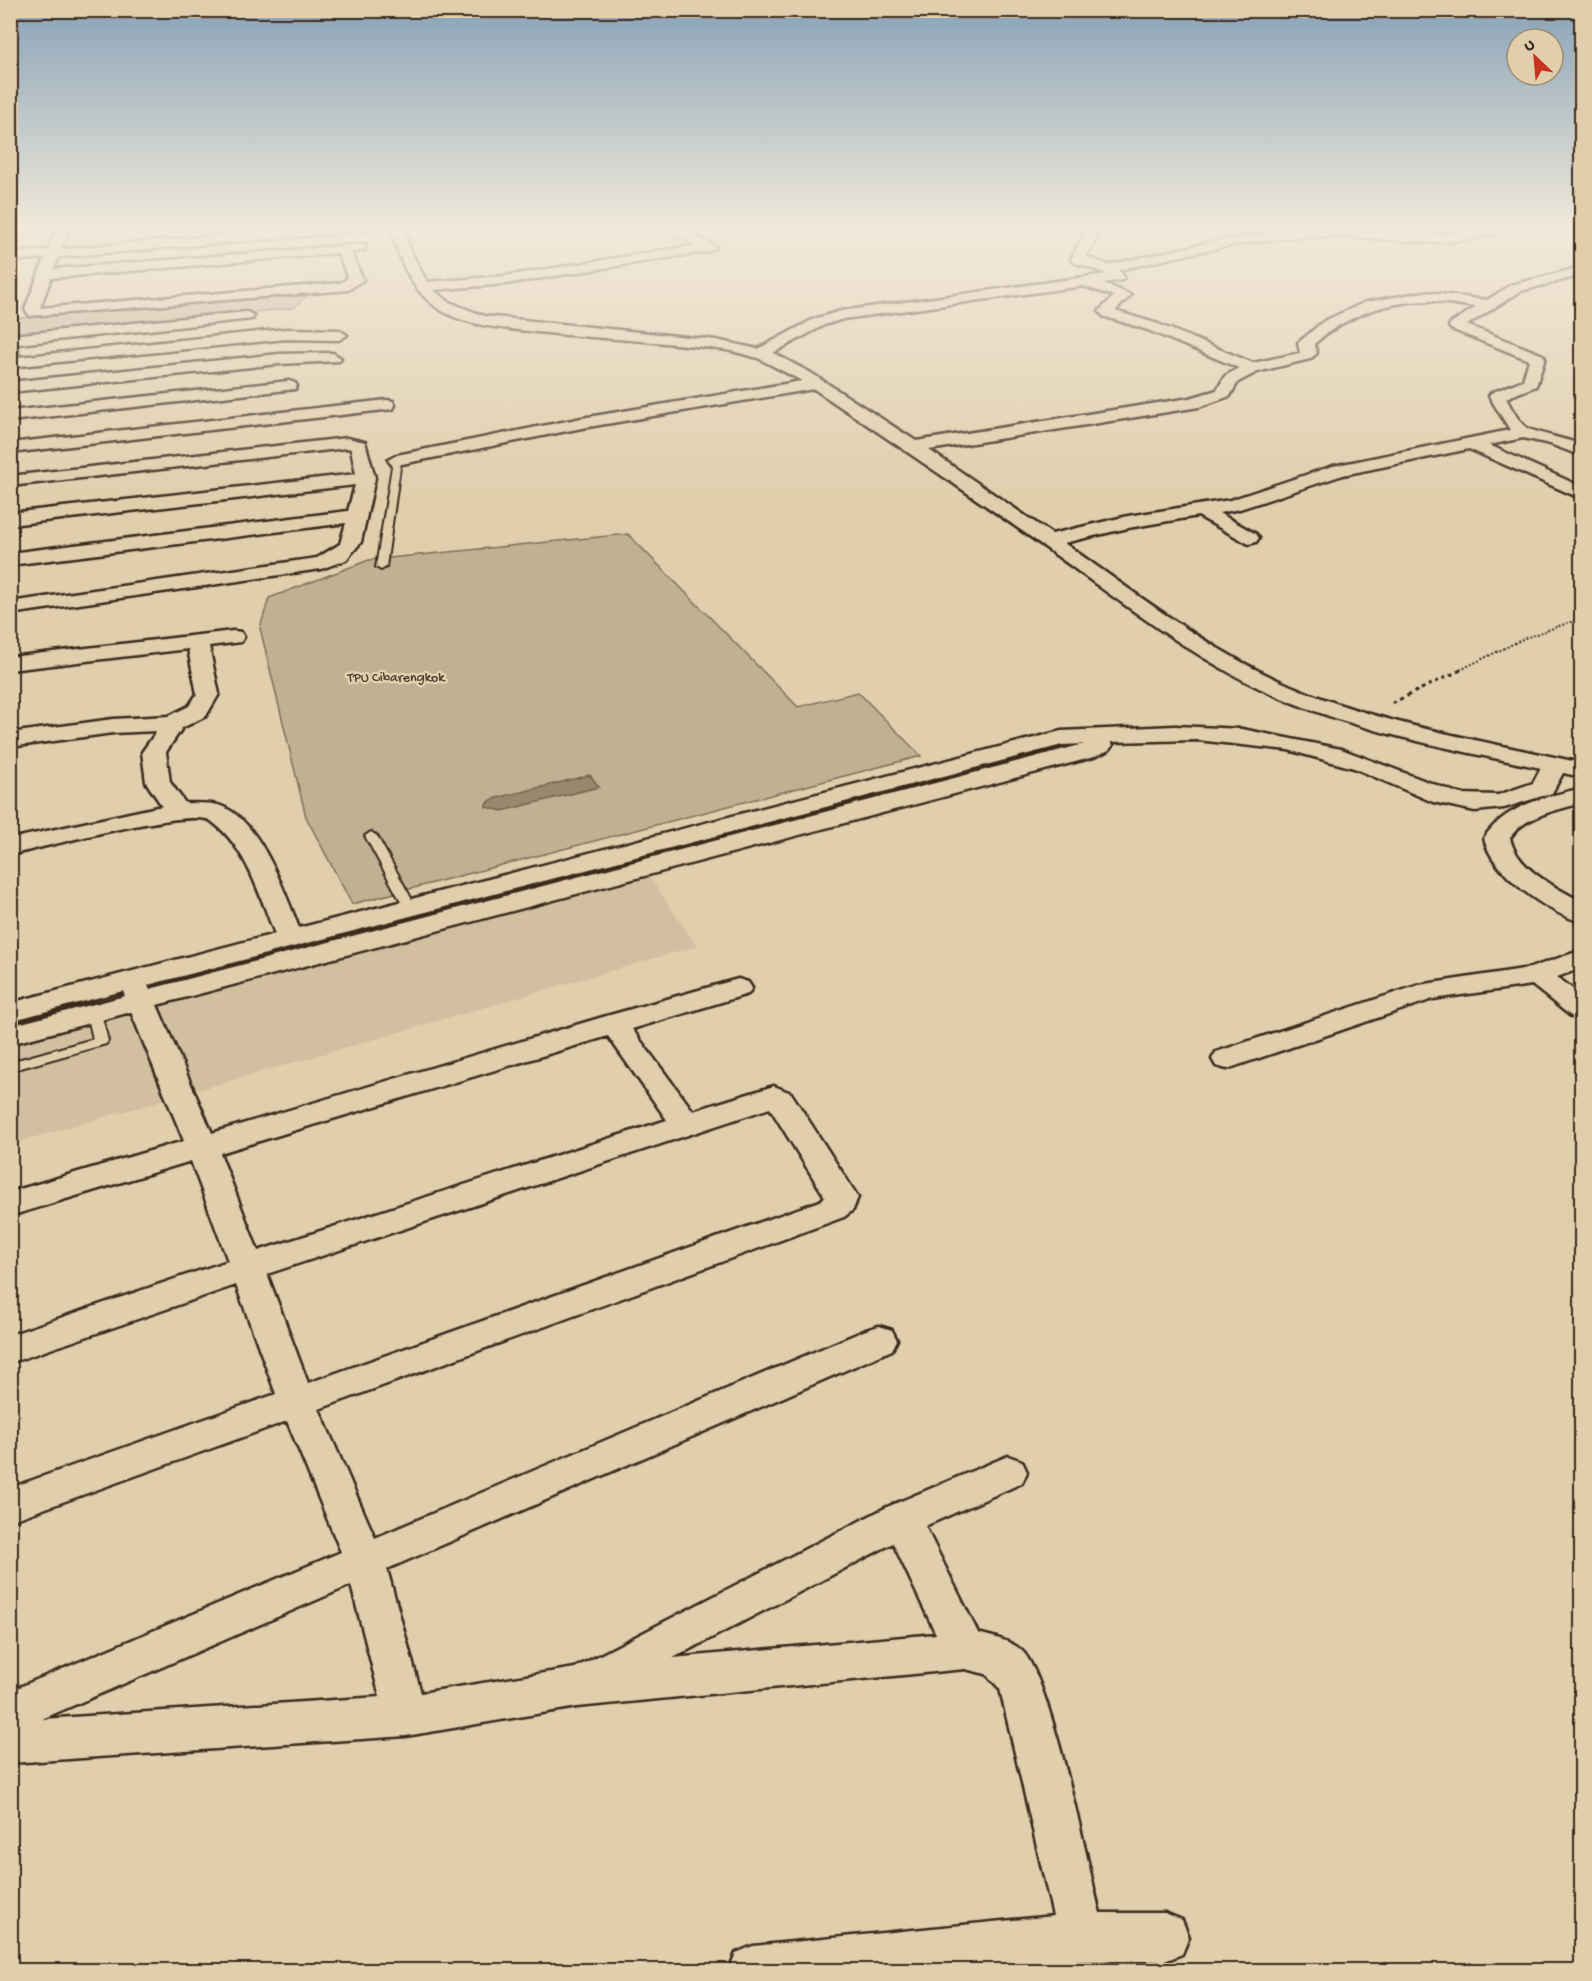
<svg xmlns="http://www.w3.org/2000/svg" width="1592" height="1981" viewBox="0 0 1592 1981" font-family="'Gochi Hand',sans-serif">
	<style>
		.built { fill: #d1bf9f }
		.green { fill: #c2b092; stroke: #7e6d58; stroke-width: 1.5 }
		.water { fill: #98886e; stroke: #73624e; stroke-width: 1.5 }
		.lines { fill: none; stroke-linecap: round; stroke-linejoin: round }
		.lane-casing { stroke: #3b2a1e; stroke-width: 4 }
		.street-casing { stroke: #3b2a1e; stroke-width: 5 }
		.path-far1 { stroke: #3b2a1e; stroke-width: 2; stroke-dasharray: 2 2; stroke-linecap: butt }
		.path { stroke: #3b2a1e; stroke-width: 3; stroke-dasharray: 4 4; stroke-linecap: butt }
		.lane { fill: #e0ceac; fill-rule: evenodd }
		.street { fill: #e0ceac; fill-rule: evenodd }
		.labels { text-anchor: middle; stroke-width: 5; stroke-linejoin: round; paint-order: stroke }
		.far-park-label { font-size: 14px; fill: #4f3e2f; stroke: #e0ceac }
	</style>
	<rect width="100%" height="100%" fill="#e0ceac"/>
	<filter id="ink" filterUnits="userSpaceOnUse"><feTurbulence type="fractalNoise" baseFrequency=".0167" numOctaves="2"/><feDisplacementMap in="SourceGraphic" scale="12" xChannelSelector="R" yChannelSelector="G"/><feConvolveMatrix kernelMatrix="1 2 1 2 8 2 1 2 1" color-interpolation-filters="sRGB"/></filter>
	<g filter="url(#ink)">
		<path class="built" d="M639,862L697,946L11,1144V1035Z"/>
		<g class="green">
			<path d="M311,292L293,308L11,337V319Z"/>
			<path d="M628,534L798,707L858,692L921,756L352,904L306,817L260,628L269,598L369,560Z"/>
		</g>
		<path class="water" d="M590,775L599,787L502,811L486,807V804L493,799Z"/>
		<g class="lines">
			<defs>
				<g id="lane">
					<path d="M397,457L401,460L386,567L381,570L376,567L393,460Z"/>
					<path d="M371,832L377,836L416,907L414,910L410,911L404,907L365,836Z"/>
					<path d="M94,1009L101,1013L108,1041L106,1044L10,1071V1062L93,1039L87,1013Z"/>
				</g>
				<g id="street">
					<path d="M58,226H70L62,249L329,226H379L373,230L59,257L54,269L365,244V250L351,252L363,280L348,290L30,316L25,309L45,258L10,261V253L48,250ZM338,253L348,278L340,283L40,308L51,278Z"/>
					<path d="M391,226H403L412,254L427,282L505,276L696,245L659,226H675L717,247L710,251L505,284L433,290L449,302L484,316L716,340L758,349L814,319L841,311L1107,274L1073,262L1071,259L1085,233L1070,226L1098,228L1100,231L1086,257L1108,265L1217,241L1295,230L1345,228L1432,235L1453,234L1488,226H1507C1493,240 1443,243 1423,242C1390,241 1357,235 1323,236C1254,237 1186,255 1119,270L1124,277L1122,280L1103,283L1131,295L1115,311L1158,324L1253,363L1300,353L1298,343L1324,321L1366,302L1425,292L1487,300L1511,285L1582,267V275L1521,291L1467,325L1543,355L1545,358L1536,386L1506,398C1511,408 1519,422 1527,428C1530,431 1573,441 1582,445V456L1550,444L1523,438L1489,445L1582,487V499L1469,449L1343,475L1240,509L1219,513L1256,534L1259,538L1256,542L1249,544L1198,516L1128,528L1064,543C1137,594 1209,651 1291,686C1383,725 1484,741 1582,763V777L1563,773L1552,793L1504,808L1475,811L1433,802L1354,768L1288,750L1197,740L1111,742L1113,745L1109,750L1094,757L157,1005L212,1133L603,1017L738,979L748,982L752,988L748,994L632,1029L693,1111L774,1086L791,1093L858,1197L853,1210L844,1217L319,1409L375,1538L866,1330L879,1326L892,1330L897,1340L892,1350L387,1569L421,1693L575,1668L887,1507L1008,1456L1022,1461L1027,1472L1022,1483L925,1526L978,1633C992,1637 1010,1640 1021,1650C1050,1674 1088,1867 1100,1913H1165L1182,1920L1189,1937L1182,1954L1165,1961H1082L987,1970H729L736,1953L753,1946L1053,1916L1000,1689L986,1674L965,1669L577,1707L406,1736L10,1763V1691L341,1552L287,1421L10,1521V1488L276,1394L236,1285L10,1363V1335L228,1261L191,1161L10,1216V1192L184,1141L131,1012L10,1044V1026L125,996L123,991L10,1021V1003L275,934C259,895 247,847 211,821C191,807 42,848 10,855V839L162,806L146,782L142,752L157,731L113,733L10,747V733L113,719L169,716L189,706L197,694L188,649L10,670V657L233,631L241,632L244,637L241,642L209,646L219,694L206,716L182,728L166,752L170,782L185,803C196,804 210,802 221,806C260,820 285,893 299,928L1061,731L1175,726L1242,729L1341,749L1460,794L1498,795L1533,783L1541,768C1452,749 1359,732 1274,695C1194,659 1124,604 1053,553C975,497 894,443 814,389L582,428L397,465L391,464L388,460L397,455L582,418L802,381L758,358L732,351C668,341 602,339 537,332C505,328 464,327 436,307C409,287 398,257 391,226ZM1083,286L1114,296L1099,311L1103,316L1148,330L1239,368L1225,376L1217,390L1190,398L916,441L811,373L773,353L824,325L843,319ZM1434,301L1476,307L1451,323L1449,326L1451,329L1529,360L1523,380L1491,393L1489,396L1510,430L1333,466L1230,500L1128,516L1052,534L929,450L1199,407L1230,396L1238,382L1257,372L1310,359L1317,353L1314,344C1347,314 1390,300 1434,301ZM1084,744L150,989L148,985L1062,745ZM608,1036L667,1120L258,1251L220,1153ZM770,1108L825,1197L820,1201L308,1383L267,1274ZM893,1543L936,1634L673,1658ZM351,1585L380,1697L42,1719Z"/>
					<path d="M247,312L254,316L252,319L18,344V357L286,329L339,330L347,335L339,340L286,339L10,367L11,335Z"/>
					<path d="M333,353L341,358L339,361L279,364L10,392V382L279,354Z"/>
					<path d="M289,381L295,383L297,386L295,389L10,421V411Z"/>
					<path d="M387,400L393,401L395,405L393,409L10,453V443Z"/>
					<path d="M347,438L365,442L375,478L361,542L346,560L321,569L10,614V602L317,558L340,544L346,523L10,565V553L348,511L355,485L10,525V513L356,474L351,449L347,448L10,486V476Z"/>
					<path d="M1582,788V803C1558,810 1523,816 1510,838C1517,870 1556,887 1582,902V922C1549,914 1491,873 1484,838C1505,805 1546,797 1582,788Z"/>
					<path d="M1582,950V968L1557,977L1582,996V1020L1572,1017L1532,985L1433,999L1227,1069L1216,1066L1212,1059L1216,1052L1419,985L1530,968Z"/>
				</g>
			</defs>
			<use href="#lane" class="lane-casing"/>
			<use href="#street" class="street-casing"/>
			<g class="path-far1">
				<path d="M841,226L866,236L926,226"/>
				<path d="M725,236L744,227L755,226"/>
				<path d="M1460,670L1525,638L1582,618"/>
			</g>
			<path class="path" d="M1392,703L1463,669"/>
			<use href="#lane" class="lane"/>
			<use href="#street" class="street"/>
		</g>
	</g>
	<linearGradient id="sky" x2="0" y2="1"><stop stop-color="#88a2b7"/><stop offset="0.45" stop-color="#f1e9da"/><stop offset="1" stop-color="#f1e9da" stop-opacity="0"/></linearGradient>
	<rect width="1592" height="503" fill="url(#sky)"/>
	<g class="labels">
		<g class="far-park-label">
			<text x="396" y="681">TPU Cibarengkok</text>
		</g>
	</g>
	<rect width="1592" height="1981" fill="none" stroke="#e0ceac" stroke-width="36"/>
	<rect x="18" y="18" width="1556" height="1945" fill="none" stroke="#3b2a1e" stroke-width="2" filter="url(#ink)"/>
	<g transform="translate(1535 57) rotate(334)"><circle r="28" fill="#e0ceac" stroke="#9e8c73" stroke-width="1.5"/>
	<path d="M0-4.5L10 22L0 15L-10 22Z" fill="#c8321e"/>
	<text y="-9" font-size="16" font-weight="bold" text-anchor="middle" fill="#3b2a1e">U</text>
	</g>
</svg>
